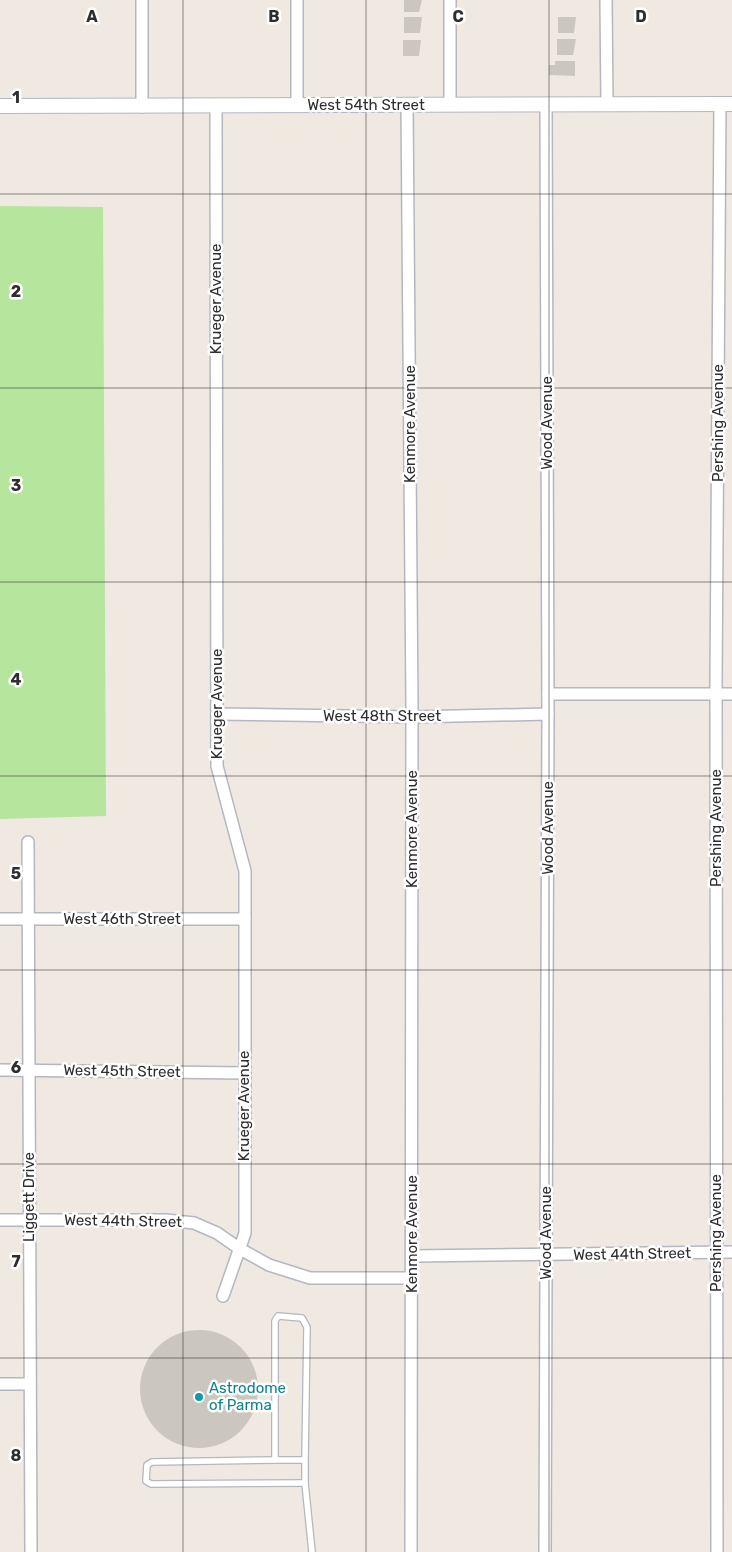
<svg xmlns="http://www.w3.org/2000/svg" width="732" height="1552" viewBox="0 0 732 1552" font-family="Rubik,sans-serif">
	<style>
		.green { fill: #b6e59e }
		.building { fill: #cbc7bf }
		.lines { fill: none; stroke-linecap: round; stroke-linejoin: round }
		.service-casing { stroke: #b4b7c1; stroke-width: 8 }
		.minor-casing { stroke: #b4b7c1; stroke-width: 14 }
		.tertiary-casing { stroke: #b4b7c1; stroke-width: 16 }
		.service { stroke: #fff; stroke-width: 5.5 }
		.minor { stroke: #fff; stroke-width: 11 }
		.tertiary { stroke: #fff; stroke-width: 14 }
		.grid { fill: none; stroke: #2e2e2e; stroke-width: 1; stroke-opacity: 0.55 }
		.culture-dot { fill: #0f9aa8; stroke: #fff; stroke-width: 2 }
		.labels { text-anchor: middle; stroke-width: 5; stroke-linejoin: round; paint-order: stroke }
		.street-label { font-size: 15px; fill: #2e2e2e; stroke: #fff }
		.culture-label { font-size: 15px; fill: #0d838f; stroke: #fff; text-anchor: start }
		.grid-label { font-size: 16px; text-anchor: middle; font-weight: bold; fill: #2e2e2e; stroke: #fff; stroke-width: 5; stroke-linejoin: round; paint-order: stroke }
	</style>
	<rect width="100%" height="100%" fill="#efe9e1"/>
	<path class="green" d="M0,206L103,207L106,816L0,819Z"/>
	<g class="building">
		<path d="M404,0H422L419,12H404Z"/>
		<path d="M404,17H422L420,33H404Z"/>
		<path d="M558,17H576L574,33H558Z"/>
		<path d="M557,39H576L573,55H557Z"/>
		<path d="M403,40H421L419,56H403Z"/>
		<path d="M555,61H575V76L549,75V65H555Z"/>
		<circle cx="199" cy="1389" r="59"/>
	</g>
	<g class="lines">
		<defs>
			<g id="service">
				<path d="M275,1460L152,1462L147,1465L146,1481L151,1484L305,1483"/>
				<path d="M305,1460L307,1327L302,1318L278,1316L275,1321V1460H305V1483L312,1552"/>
			</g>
			<g id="minor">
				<path d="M142,0V107"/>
				<path d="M297,0V105"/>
				<path d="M450,0V105"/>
				<path d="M606,0L607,104"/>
				<path d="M216,105L217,766L245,871V1233L223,1296"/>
				<path d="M407,105L412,705L411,1552"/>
				<path d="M548,694H732"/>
				<path d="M217,714L412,717L548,714"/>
				<path d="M28,842L31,1552"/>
				<path d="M0,919H245"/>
				<path d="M0,1070L244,1073"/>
				<path d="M0,1220H166L194,1223L217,1233L240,1249L269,1265L310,1278H412"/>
				<path d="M412,1256L732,1252"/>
				<path d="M0,1384H30"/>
				<path d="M545,1552L548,714L546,104"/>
				<path d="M717,1552L716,683L720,104"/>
			</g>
			<path id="tertiary" d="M0,106L732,104"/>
		</defs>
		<use href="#service" class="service-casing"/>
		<use href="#minor" class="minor-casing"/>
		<use href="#tertiary" class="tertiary-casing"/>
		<use href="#service" class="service"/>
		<use href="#minor" class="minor"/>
		<use href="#tertiary" class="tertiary"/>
	</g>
	<path class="grid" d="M183,0V1552M366,0V1552M549,0V1552M0,194H732M0,388H732M0,582H732M0,776H732M0,970H732M0,1164H732M0,1358H732"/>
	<circle class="culture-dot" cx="199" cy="1397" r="5"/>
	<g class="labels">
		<g class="street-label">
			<text x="366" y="110">West 54th Street</text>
			<text transform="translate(216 299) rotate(-90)" y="5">Krueger Avenue</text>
			<text transform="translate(547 423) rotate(-90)" y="5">Wood Avenue</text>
			<text transform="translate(718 423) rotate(-90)" y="5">Pershing Avenue</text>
			<text transform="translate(410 424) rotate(-90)" y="5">Kenmore Avenue</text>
			<text transform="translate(217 704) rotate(-90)" y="5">Krueger Avenue</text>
			<text x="382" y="721">West 48th Street</text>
			<text transform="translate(548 828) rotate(-90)" y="5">Wood Avenue</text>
			<text transform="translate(716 828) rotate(-90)" y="5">Pershing Avenue</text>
			<text transform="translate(412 829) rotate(-90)" y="5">Kenmore Avenue</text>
			<text x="122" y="924">West 46th Street</text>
			<text transform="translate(122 1071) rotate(1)" y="5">West 45th Street</text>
			<text transform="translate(244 1106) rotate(-90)" y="5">Krueger Avenue</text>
			<text transform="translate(29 1197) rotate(-90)" y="5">Liggett Drive</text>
			<text transform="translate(123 1221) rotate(1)" y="5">West 44th Street</text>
			<text transform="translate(546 1233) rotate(-90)" y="5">Wood Avenue</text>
			<text transform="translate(716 1233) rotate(-90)" y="5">Pershing Avenue</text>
			<text transform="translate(412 1234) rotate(-90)" y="5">Kenmore Avenue</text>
			<text transform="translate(632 1254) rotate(-1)" y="5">West 44th Street</text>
		</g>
		<g class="culture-label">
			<text x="209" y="1393">Astrodome<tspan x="209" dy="17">of Parma</tspan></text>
		</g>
	</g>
	<g class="grid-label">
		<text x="92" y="22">A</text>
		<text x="274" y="22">B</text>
		<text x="458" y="22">C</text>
		<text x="641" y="22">D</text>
		<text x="16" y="103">1</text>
		<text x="16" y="297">2</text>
		<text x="16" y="491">3</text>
		<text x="16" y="685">4</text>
		<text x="16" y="879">5</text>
		<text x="16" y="1073">6</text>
		<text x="16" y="1267">7</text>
		<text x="16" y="1461">8</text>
	</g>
</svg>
